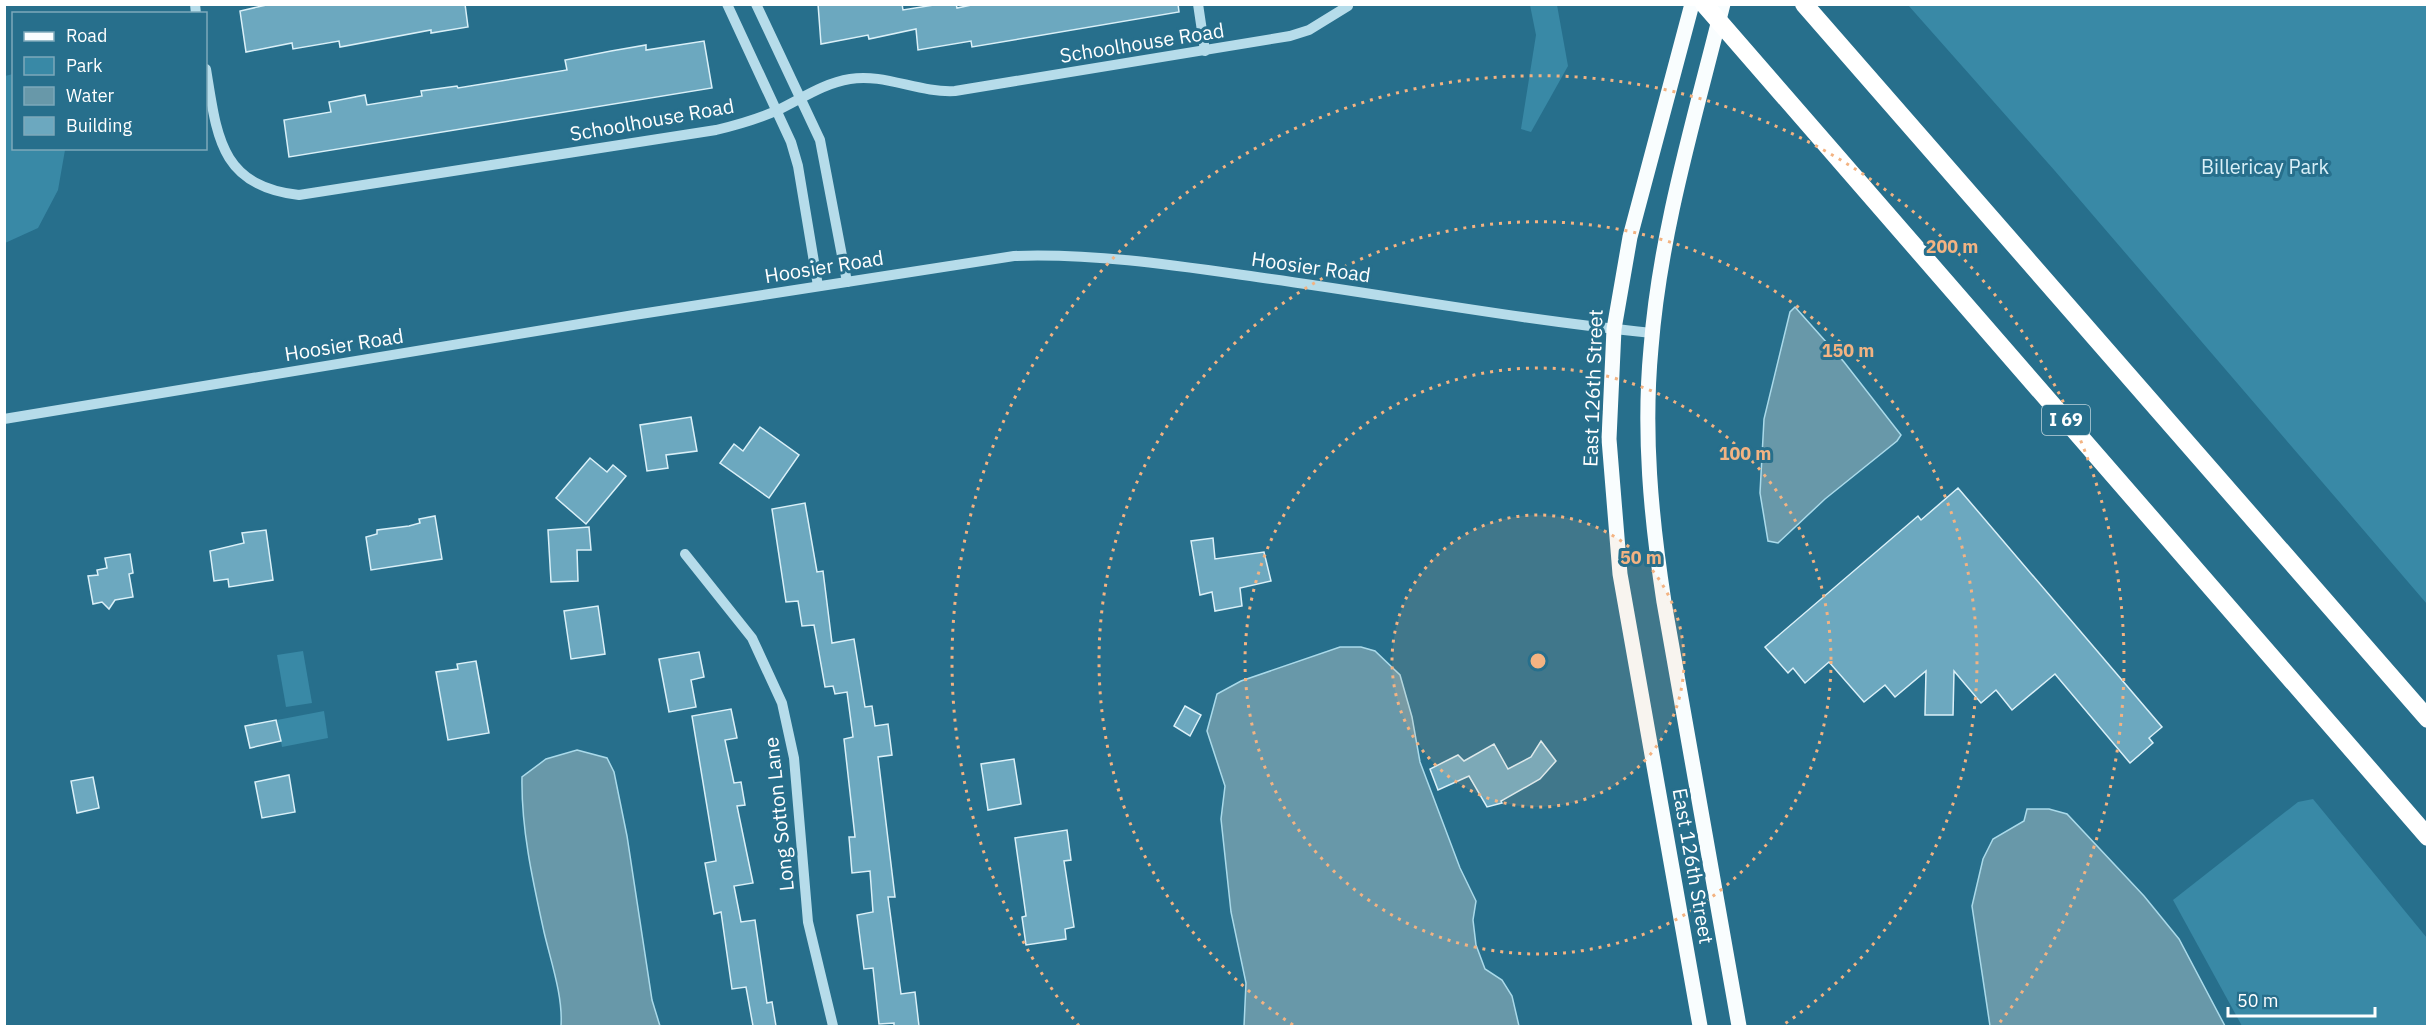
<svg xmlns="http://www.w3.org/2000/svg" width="2432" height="1031" viewBox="0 0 2432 1031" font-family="'IBM Plex Sans',sans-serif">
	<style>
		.green { fill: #3989a6 }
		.water { fill: #6898a9; stroke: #aadaea; stroke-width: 1.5 }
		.building { fill: #6ca8bf; stroke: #daf0f8; stroke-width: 1.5 }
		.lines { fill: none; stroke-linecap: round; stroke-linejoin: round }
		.minor { stroke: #b6dcea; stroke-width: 10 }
		.major { stroke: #f9fdfe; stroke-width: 15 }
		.highway { stroke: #fff; stroke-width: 18 }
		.ring { fill: none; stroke: #f3b382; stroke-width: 3; stroke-dasharray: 3 6 }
		.labels { text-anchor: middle; stroke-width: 6; stroke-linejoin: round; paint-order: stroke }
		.shield { fill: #276f8c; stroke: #bed4dc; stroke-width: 1.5 }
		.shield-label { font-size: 18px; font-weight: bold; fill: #fff }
		.street-label { font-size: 20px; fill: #fff; stroke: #276f8c }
		.park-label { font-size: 20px; fill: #daf0f8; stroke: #276f8c }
		.centre { fill: #f3b382; stroke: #276f8c; stroke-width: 3 }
		.ring-label { font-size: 18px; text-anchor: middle; font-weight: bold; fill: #f3b382; stroke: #276f8c; stroke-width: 6; stroke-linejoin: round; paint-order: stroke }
	</style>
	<rect width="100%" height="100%" fill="#276f8c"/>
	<g class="green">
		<path d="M1530,5H1557L1568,66L1531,132L1521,129L1536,35Z"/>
		<path d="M1908,5H2427V604L2055,171Z"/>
		<path d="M13,74L14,148L65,150L58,190L38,228L5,243V76Z"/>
		<path d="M303,651L312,703L286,707L277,655Z"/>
		<path d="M324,711L328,738L282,747L277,720Z"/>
		<path d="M2313,799L2427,938V1026H2242L2173,900L2298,802Z"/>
	</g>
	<g class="water">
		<path d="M1795,307L1844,362L1901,435L1897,441L1825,499L1778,543L1768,541L1760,493L1764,419L1790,312Z"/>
		<path d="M1340,647H1361L1375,651L1400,675L1412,717L1420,762L1460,868L1476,901L1473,920L1476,945L1485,969L1502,980L1512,996L1519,1026H1244L1246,983L1231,912L1221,819L1225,786L1207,731L1217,694L1241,681Z"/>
		<path d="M577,750L607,758L614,772L627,836L652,1000L660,1026H561C563,996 551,962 544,932C533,882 521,829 522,777L546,759Z"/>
		<path d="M2027,809H2049L2067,814L2144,896L2179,939L2225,1026H1990L1972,906L1983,859L1993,839L2024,821Z"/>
	</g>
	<g class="building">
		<path d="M271,4H465L468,27L431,33V30L340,47L339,41L293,49L292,43L246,52L240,11Z"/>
		<path d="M818,4H902L903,10L940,4H956L957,8L976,4H1178L1179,12L972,47L971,41L918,50L916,29L869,39L868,35L821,44Z"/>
		<path d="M704,41L712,88L289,157L284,120L331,112L329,102L365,95L367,105L422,96L421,91L457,86L458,88L567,70L565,60L611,51L646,45V50Z"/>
		<path d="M691,417L697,451L666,455L668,468L647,471L640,425Z"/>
		<path d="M760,427L799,455L769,498L720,463L734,444L743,451Z"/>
		<path d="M590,458L607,472L613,465L626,476L586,524L556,498Z"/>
		<path d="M1958,488L2162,727L2149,738L2153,743L2130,763L2055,674L2012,710L1996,690L1981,703L1954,671L1953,715H1925L1926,671L1895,697L1885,685L1864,702L1829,662L1805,683L1793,668L1788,673L1765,647L1918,516L1921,520Z"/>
		<path d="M805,503L817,572L823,571L832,643L854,639L865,707L872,706L875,726L888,724L892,755L878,757L895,897H888L901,994L915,992L919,1026H894V1023L879,1024L873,968L864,969L857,915L873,912L870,871L852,873L849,837H855L844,739L853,737L847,692L835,694L833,686L825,687L814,625L802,626L798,601L786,602L772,509Z"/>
		<path d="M435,516L442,559L371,570L366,537L377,534V530L409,526L420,523L419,519Z"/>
		<path d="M589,527L591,550H577L578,581L551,582L548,530Z"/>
		<path d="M266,530L273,580L229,587L228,579L214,581L210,551L244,543L242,533Z"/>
		<path d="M1213,538L1215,559L1264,552L1271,581L1240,588L1242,606L1215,611L1212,592L1200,595L1191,541Z"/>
		<path d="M130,554L133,573L129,574L133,597L115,600L109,609L102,602L93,604L88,576L98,575L97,570L107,568L105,558Z"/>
		<path d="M598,606L605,654L571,659L564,611Z"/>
		<path d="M699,652L704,677L691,680L696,707L669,712L659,659Z"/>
		<path d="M476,661L489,733L448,740L436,672L458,669L457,664Z"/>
		<path d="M1185,706L1201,715L1190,736L1174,726Z"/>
		<path d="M731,709L737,738L725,740L734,783L741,782L745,805L737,806L753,883L734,886L741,922L755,920L767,1003L772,1002L776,1026H753L746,987L732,989L721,912L714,914L705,863L716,861L692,716Z"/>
		<path d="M276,720L281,741L250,748L245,726Z"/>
		<path d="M1541,741L1556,761L1540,779L1501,801L1502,803L1487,807L1469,776L1438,790L1430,769L1458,755L1464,761L1494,744L1508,769L1531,757Z"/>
		<path d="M1014,759L1021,804L988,810L981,764Z"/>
		<path d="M289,775L295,812L262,818L255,782Z"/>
		<path d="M93,777L99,808L77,813L71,781Z"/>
		<path d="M1067,830L1071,860L1064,861L1074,927L1065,929L1066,939L1026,945L1022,917L1026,916L1015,838Z"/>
	</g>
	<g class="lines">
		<g class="minor">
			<path d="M195,4L196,14"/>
			<path d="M727,4L791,142L798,166L818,286"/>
			<path d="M756,4L820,140L847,282"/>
			<path d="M1198,4L1205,51"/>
			<path d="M206,69C217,135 219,186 299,195L716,130C737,125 758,119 778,110C801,99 824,83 850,79C884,73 919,93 955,91L1290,36L1309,30L1348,6"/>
			<path d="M4,419L634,315L1014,256C1101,253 1185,267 1271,279C1398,297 1524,320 1652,333"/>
			<path d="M685,554L752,638L782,703L794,758L808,922L833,1026"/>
		</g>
		<g class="major">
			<path d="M1692,4L1630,237L1614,329L1609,439L1620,574L1700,1026"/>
			<path d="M1723,4C1695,117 1660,232 1651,348C1643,433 1651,517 1664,602L1739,1026"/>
		</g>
		<g class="highway">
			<path d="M1704,4L2428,837"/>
			<path d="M1804,4L2428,719"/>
		</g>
	</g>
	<circle cx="1538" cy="661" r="146" fill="#f3b382" fill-opacity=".12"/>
	<g class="ring">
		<circle cx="1538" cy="661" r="146"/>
		<circle cx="1538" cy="661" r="293"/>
		<path d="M1293 1025A439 439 0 1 1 1783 1025"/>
		<path d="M1079 1026A586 586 0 1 1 1997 1026"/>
	</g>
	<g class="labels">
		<rect class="shield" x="2042" y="405" width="48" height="30" rx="4.5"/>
		<g class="shield-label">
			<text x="2066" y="426">I 69</text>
		</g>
		<g class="street-label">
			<text transform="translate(1142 43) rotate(-9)" y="7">Schoolhouse Road</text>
			<text transform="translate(652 120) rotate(-10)" y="7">Schoolhouse Road</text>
			<text transform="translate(824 267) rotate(-9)" y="7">Hoosier Road</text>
			<text transform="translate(1311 267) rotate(8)" y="7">Hoosier Road</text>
			<text transform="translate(344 345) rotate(-9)" y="7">Hoosier Road</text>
			<text transform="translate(1593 388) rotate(-88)" y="7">East 126th Street</text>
			<text transform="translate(779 814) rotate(-96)" y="7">Long Sotton Lane</text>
			<text transform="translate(1693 866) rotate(80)" y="7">East 126th Street</text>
		</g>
		<g class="park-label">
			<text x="2265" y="174">Billericay Park</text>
		</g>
	</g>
	<circle cx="1538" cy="661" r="9" class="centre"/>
	<g class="ring-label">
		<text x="1952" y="253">200 m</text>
		<text x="1848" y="357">150 m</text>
		<text x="1745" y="460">100 m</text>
		<text x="1641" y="564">50 m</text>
	</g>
	<rect width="2432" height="1031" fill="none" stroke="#ffffff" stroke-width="12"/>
	<rect x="12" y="12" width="195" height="138" fill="#276f8c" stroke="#7da9ba" stroke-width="1.5"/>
	<rect x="24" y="32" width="30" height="9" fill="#f9fdfe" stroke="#7da9ba" stroke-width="1.5"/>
	<text x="66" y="42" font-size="18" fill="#ffffff">Road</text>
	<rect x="24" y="57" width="30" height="18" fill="#3989a6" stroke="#7da9ba" stroke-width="1.5"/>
	<text x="66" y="72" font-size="18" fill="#ffffff">Park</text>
	<rect x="24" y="87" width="30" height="18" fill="#6898a9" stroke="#7da9ba" stroke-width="1.5"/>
	<text x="66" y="102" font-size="18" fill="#ffffff">Water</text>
	<rect x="24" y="117" width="30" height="18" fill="#6ca8bf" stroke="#7da9ba" stroke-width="1.5"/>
	<text x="66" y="132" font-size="18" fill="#ffffff">Building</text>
	<path d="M2228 1007v9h147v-9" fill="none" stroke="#ffffff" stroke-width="3"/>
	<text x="2237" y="1007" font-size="18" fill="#ffffff" stroke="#276f8c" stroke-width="4.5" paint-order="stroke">50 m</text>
</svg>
